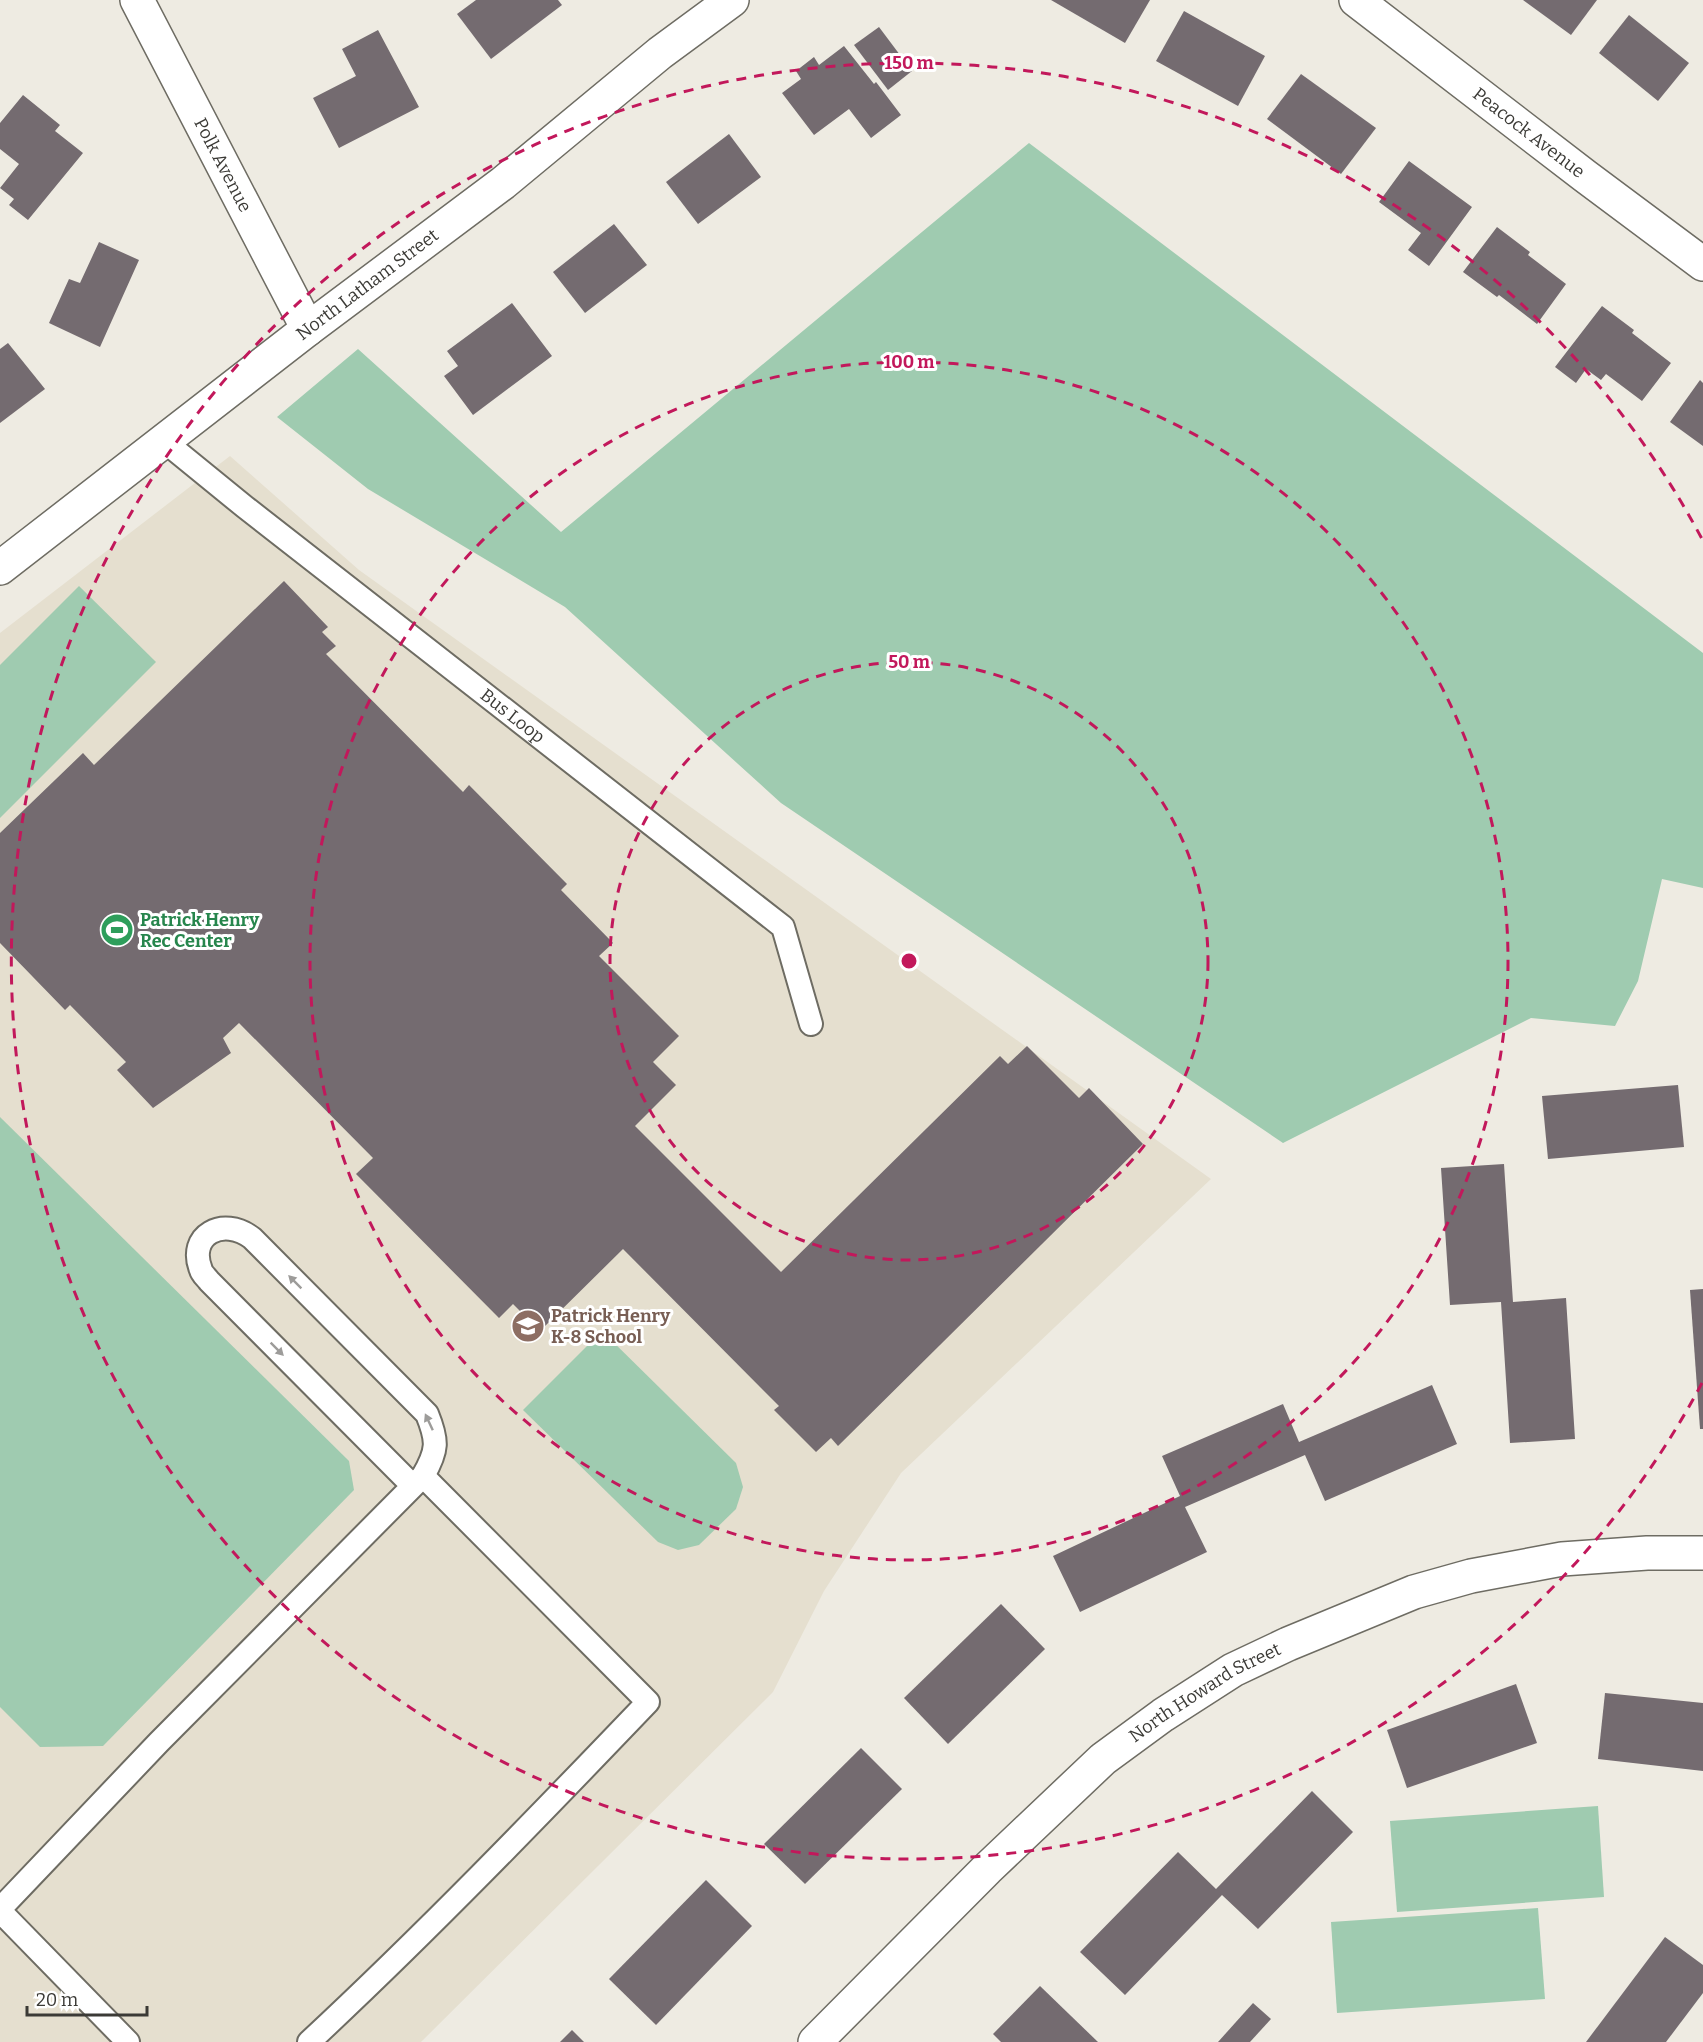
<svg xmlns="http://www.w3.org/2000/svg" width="1703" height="2042" viewBox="0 0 1703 2042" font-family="Bitter,serif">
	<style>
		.built { fill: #e5dfcf }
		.green { fill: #9fcbb0 }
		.building { fill: #746b70 }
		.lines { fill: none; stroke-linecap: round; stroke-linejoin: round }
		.lane-casing { stroke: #6e6c63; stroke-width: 26 }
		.street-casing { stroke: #6e6c63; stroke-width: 36 }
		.lane { stroke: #fff; stroke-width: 22 }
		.street { stroke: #fff; stroke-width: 33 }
		.oneway { fill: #9d9c9a }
		.ring { fill: none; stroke: #c2185b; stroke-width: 3; stroke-dasharray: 10 8 }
		.labels { text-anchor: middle; stroke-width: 6; stroke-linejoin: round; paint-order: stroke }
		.street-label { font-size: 18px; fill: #3b3a36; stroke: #fff }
		.leisure-label { font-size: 18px; font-weight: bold; fill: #27864d; stroke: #fff; text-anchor: start }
		.education-label { font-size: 18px; font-weight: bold; fill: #785e54; stroke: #fff; text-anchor: start }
		.centre { fill: #c2185b; stroke: #fff; stroke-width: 3 }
		.ring-label { font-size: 18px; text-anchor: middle; font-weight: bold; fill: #c2185b; stroke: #fff; stroke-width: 6; stroke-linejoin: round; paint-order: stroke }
	</style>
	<rect width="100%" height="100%" fill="#eeebe2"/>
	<path class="built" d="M230,456L359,570L1211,1179L901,1473L824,1591L773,1692L421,2042H0V633Z"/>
	<g class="green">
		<path d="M1029,143L1703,653V888L1662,879L1638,981L1615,1026L1531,1018L1283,1143L781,803L565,607L368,489L277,417L358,349L561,532Z"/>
		<path d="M79,586L156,662L0,818V665Z"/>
		<path d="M0,1117L349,1461L354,1490L103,1746L40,1747L0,1707Z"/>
		<path d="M602,1331L736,1463L743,1487L736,1509L699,1545L678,1550L658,1542L523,1410Z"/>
		<path d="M1598,1806L1604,1897L1397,1912L1390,1821Z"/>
		<path d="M1538,1908L1545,1999L1337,2013L1331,1922Z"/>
	</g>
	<g class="building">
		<path d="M476,0H558L562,5L491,59L457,14Z"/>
		<path d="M1051,0H1150L1125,43Z"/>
		<path d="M1523,0H1597L1571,35Z"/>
		<path d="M1184,11L1265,56L1238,106L1156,61Z"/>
		<path d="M1629,15L1689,63L1658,101L1599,53Z"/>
		<path d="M879,27L912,71L888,90L854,45Z"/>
		<path d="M378,30L419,107L339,148L313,98L356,76L342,49Z"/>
		<path d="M844,46L874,84L876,82L901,115L871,138L849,109L814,135L782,93L801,79L796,71L814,57L819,65Z"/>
		<path d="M1301,74L1376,128L1341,174L1267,119Z"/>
		<path d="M23,95L60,125L55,131L83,153L28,220L9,205L14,199L0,188L19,164L0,149V123Z"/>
		<path d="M729,134L761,177L698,224L666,182Z"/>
		<path d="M1409,161L1472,207L1429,266L1408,250L1421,233L1379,202Z"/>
		<path d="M614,224L647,265L585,313L553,272Z"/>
		<path d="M1497,227L1530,252L1528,255L1566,284L1537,324L1499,295L1497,297L1463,272Z"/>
		<path d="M99,242L139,260L100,347L49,323L69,279L80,283Z"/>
		<path d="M512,303L552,356L473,415L444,376L458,366L447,351Z"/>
		<path d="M1602,306L1634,330L1632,333L1671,363L1642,401L1606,374L1601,380L1586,369L1576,383L1555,367Z"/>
		<path d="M8,343L45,389L0,423V349Z"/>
		<path d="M1700,380L1703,383V446L1670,422Z"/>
		<path d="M284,581L328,627L322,632L336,646L326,654L463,792L469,785L567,884L561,890L613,943L599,956L679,1036L653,1062L676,1085L635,1126L781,1272L1000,1056L1008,1064L1027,1046L1079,1098L1089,1088L1143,1144L838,1446L831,1438L816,1452L774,1410L779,1406L623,1249L540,1331L513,1304L499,1318L356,1174L373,1158L239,1023L223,1038L231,1053L153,1108L117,1070L126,1062L70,1005L65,1010L0,943V833L83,753L94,765Z"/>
		<path d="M1678,1085L1684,1147L1548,1159L1542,1096Z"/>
		<path d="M1504,1164L1513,1302L1566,1298L1575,1439L1510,1443L1501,1302L1450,1305L1441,1168Z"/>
		<path d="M1703,1289V1429H1700L1690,1290Z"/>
		<path d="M1432,1385L1457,1444L1325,1501L1305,1455L1185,1507L1207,1552L1080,1612L1053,1556L1180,1496L1162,1456L1283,1404L1299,1442Z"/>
		<path d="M1001,1604L1045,1649L948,1744L904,1698Z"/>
		<path d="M1516,1684L1537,1743L1407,1788L1387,1730Z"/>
		<path d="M1605,1693L1703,1703V1771L1598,1759Z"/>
		<path d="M861,1748L902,1789L805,1884L764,1844Z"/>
		<path d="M1312,1791L1353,1832L1258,1929L1222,1895L1125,1995L1080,1952L1178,1852L1216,1889Z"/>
		<path d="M706,1880L752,1926L656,2025L609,1979Z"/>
		<path d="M1665,1937L1703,1965V1993L1666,2042H1586Z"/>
		<path d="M1040,1986L1098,2042H1001L993,2034Z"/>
		<path d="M1253,2003L1271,2019L1250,2042H1218Z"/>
		<path d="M572,2030L584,2042H560Z"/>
	</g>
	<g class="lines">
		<defs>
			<g id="lane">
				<path id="s1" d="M164,441L245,507L783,927L811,1024"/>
				<path d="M0,1909L159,1742L423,1476C438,1450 438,1441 427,1414L252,1238C223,1216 187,1235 201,1270C202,1274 207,1278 209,1281L413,1486"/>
				<path d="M0,1911L128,2042"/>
				<path d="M309,2042C426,1933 537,1818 648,1702L423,1476"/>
			</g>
			<g id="street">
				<path id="s2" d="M137,0L308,329"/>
				<path id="s3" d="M1356,0L1585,176L1703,264"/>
				<path id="s4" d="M0,568L308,329L503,183L660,53L732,0"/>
				<path id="s5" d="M815,2042L987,1869L1103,1759L1163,1715L1233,1670L1288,1644L1414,1592L1471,1576L1562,1559L1647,1553H1703"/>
			</g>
		</defs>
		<use href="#lane" class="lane-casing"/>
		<use href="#street" class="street-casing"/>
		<use href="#lane" class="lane"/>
		<use href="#street" class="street"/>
	</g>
	<defs><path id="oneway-solid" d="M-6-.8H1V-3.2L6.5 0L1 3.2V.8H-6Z" transform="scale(1.5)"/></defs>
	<g class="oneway">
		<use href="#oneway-solid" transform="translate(295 1282) rotate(-135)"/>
		<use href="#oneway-solid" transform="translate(277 1349) rotate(45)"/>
		<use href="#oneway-solid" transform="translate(429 1422) rotate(-115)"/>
	</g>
	<g class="ring">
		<circle cx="909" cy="961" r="299"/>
		<circle cx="909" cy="961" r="599"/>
		<path d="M1702 1383A898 898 0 1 1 1702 539"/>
	</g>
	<defs>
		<symbol id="stadium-disc" viewBox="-11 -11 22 22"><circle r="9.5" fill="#2e9e5b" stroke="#fff"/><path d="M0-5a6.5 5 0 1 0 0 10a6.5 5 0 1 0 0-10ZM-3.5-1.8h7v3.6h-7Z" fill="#fff"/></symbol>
		<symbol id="school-disc" viewBox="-11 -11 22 22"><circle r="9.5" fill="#8d6e63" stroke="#fff"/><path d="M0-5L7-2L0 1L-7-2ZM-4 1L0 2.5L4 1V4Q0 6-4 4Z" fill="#fff"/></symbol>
	</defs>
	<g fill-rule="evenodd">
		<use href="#stadium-disc" x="98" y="911" width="38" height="38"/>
		<use href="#school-disc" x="509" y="1307" width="38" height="38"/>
	</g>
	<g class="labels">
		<g class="street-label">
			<text dy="6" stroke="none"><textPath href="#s3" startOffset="218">Peacock Avenue</textPath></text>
			<text dy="6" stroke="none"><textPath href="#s2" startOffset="186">Polk Avenue</textPath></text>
			<text dy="6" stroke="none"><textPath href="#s4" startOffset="464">North Latham Street</textPath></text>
			<text dy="6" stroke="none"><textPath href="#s1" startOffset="444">Bus Loop</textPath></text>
			<text dy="6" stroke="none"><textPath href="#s5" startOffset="526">North Howard Street</textPath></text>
		</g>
		<g class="leisure-label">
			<text x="140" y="926">Patrick Henry<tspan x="140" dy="21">Rec Center</tspan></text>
		</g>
		<g class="education-label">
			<text x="551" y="1322">Patrick Henry<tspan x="551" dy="21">K-8 School</tspan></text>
		</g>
	</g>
	<circle cx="909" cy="961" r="9" class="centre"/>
	<g class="ring-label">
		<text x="909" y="69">150 m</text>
		<text x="909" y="368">100 m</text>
		<text x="909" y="668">50 m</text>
	</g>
	<path d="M27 2006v9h120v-9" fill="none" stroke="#3b3a36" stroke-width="3"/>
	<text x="36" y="2006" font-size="18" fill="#3b3a36" stroke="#ffffff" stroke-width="4.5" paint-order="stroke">20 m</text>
</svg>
